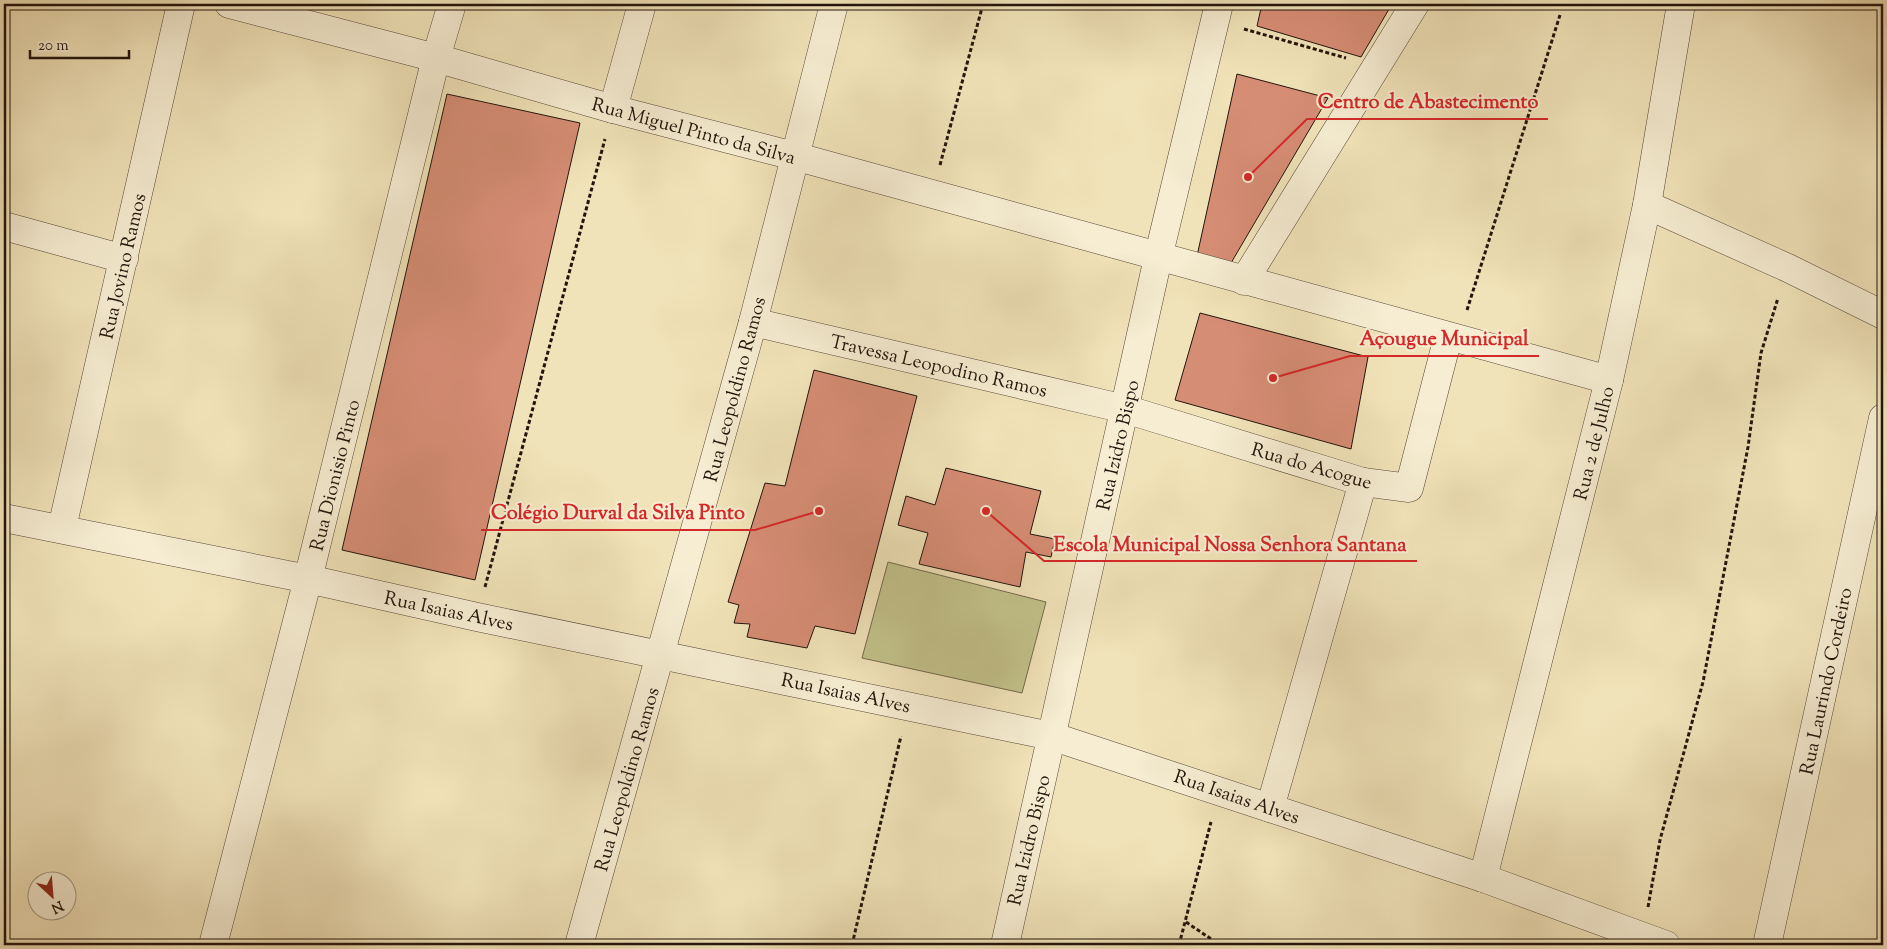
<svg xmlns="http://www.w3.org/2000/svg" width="1887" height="949" viewBox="0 0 1887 949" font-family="'Sorts Mill Goudy',serif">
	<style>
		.green { fill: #c2c18a; stroke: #726a4b }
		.building { fill: #d68d75; stroke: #22140c }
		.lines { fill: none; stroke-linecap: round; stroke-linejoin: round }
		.minor-casing { stroke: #564837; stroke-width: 29 }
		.tertiary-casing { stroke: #564837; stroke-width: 29 }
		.path { stroke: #22140c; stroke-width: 3; stroke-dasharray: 4 2.5; stroke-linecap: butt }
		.minor { stroke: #f6edd2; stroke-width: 28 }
		.tertiary { stroke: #f6edd2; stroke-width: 28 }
		.labels { text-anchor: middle; stroke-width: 4; stroke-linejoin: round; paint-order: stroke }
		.street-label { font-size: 19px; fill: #22140c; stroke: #f6edd2 }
		.leader { fill: none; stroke: #d62828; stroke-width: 2 }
		.callout-dot { fill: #d62828; stroke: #f6edd2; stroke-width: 2 }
		.callout-label { font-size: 20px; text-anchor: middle; font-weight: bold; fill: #d62828; stroke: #f6edd2; stroke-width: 4; stroke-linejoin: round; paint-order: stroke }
	</style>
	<rect width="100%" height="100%" fill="#f1e3b9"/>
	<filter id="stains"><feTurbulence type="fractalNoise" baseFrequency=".004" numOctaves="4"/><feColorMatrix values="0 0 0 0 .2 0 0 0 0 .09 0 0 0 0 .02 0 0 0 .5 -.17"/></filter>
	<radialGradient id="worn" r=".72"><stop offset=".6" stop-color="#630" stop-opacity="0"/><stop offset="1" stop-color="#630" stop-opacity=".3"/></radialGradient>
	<path class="green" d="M888,562L1046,602L1022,693L862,658Z"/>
	<g class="building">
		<path d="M1262,4H1392L1361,57L1257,26Z"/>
		<path d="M1237,74L1328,98L1231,263L1197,256Z"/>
		<path d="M447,94L580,123L475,580L342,550Z"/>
		<path d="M1200,313L1368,357L1351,449L1175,400Z"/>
		<path d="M814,370L917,396L855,634L815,626L807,648L747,637L750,624L734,623L739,605L728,602L765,483L785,486Z"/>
		<path d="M946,468L1041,491L1030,534L1055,539L1051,557L1026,552L1020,587L919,564L928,533L898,525L906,496L935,505Z"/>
	</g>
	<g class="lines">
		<defs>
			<g id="minor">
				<path d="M229,4L436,58L613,109L794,156L1609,380"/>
				<path d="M613,109L642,4"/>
				<path d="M1647,205L1788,268L1883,315"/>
				<path d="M4,226L124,259"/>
				<path d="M1244,281L1415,4"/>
				<path d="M753,322L1125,409L1363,482L1409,488L1448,337"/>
				<path d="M62,528L181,4"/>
				<path d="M1270,808L1363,482"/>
				<path d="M1483,878L1609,380L1647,205L1681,4"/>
				<path d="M213,945L308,579L436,58L452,4"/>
				<path d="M579,945L753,322L834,4"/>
				<path d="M1767,945L1883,418"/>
			</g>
			<g id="tertiary">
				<path d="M4,518L308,579L477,617L1051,736L1483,878L1666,945"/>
				<path d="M1005,945L1158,258L1219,4"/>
			</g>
		</defs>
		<use href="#minor" class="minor-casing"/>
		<use href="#tertiary" class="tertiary-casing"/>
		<g class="path">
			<path d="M1244,29L1346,58"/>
			<path d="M940,165L983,4"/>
			<path d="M1467,310L1560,15"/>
			<path d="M485,587L605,139"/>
			<path d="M1648,907L1660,840L1703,682L1748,447L1761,353L1778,298"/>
			<path d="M1186,922L1220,945"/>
			<path d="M852,945L901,736"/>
			<path d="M1179,945L1211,822"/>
		</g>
		<use href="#minor" class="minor"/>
		<use href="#tertiary" class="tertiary"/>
	</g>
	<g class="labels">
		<g class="street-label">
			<text transform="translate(694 130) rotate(15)" y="7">Rua Miguel Pinto da Silva</text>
			<text transform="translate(122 266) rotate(-77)" y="7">Rua Jovino Ramos</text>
			<text transform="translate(939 365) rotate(13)" y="7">Travessa Leopodino Ramos</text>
			<text transform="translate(734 389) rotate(-75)" y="7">Rua Leopoldino Ramos</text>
			<text transform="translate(1593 443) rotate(-76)" y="7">Rua 2 de Julho</text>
			<text transform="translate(1117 445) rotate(-77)" y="7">Rua Izidro Bispo</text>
			<text transform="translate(1312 465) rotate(16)" y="7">Rua do Acogue</text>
			<text transform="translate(334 475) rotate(-76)" y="7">Rua Dionisio Pinto</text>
			<text transform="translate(449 610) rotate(12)" y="7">Rua Isaias Alves</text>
			<text transform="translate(1825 681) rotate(-78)" y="7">Rua Laurindo Cordeiro</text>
			<text transform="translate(846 692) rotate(12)" y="7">Rua Isaias Alves</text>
			<text transform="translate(626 779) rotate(-74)" y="7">Rua Leopoldino Ramos</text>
			<text transform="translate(1237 796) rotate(19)" y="7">Rua Isaias Alves</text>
			<text transform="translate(1028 840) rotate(-77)" y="7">Rua Izidro Bispo</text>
		</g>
	</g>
	<path class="leader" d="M1248 177L1307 119H1548M1273 378L1350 356H1539M819 511L755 530H481M986 511L1044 561H1417"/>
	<g class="callout-dot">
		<circle cx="1248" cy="177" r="5"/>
		<circle cx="1273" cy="378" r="5"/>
		<circle cx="819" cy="511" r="5"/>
		<circle cx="986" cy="511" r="5"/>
	</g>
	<g class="callout-label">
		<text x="1428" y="108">Centro de Abastecimento</text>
		<text x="1444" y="345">Açougue Municipal</text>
		<text x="618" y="519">Colégio Durval da Silva Pinto</text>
		<text x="1230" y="551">Escola Municipal Nossa Senhora Santana</text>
	</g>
	<rect width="1887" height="949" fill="none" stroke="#f1e3b9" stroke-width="20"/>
	<rect x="5" y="5" width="1877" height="939" fill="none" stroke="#22140c" stroke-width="2.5"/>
	<rect x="10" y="10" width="1867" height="929" fill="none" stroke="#22140c"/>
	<g transform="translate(52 896) rotate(154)"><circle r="24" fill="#f6edd2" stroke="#a19683"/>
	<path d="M0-4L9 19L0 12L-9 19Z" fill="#8f2418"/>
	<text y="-8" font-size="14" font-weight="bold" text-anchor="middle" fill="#22140c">N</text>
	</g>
	<path d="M30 50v8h99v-8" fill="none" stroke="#22140c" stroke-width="2.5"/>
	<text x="38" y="50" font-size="15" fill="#22140c" stroke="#f6edd2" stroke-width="4" paint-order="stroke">20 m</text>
	<rect width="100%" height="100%" filter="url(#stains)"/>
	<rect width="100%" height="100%" fill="url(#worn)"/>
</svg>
